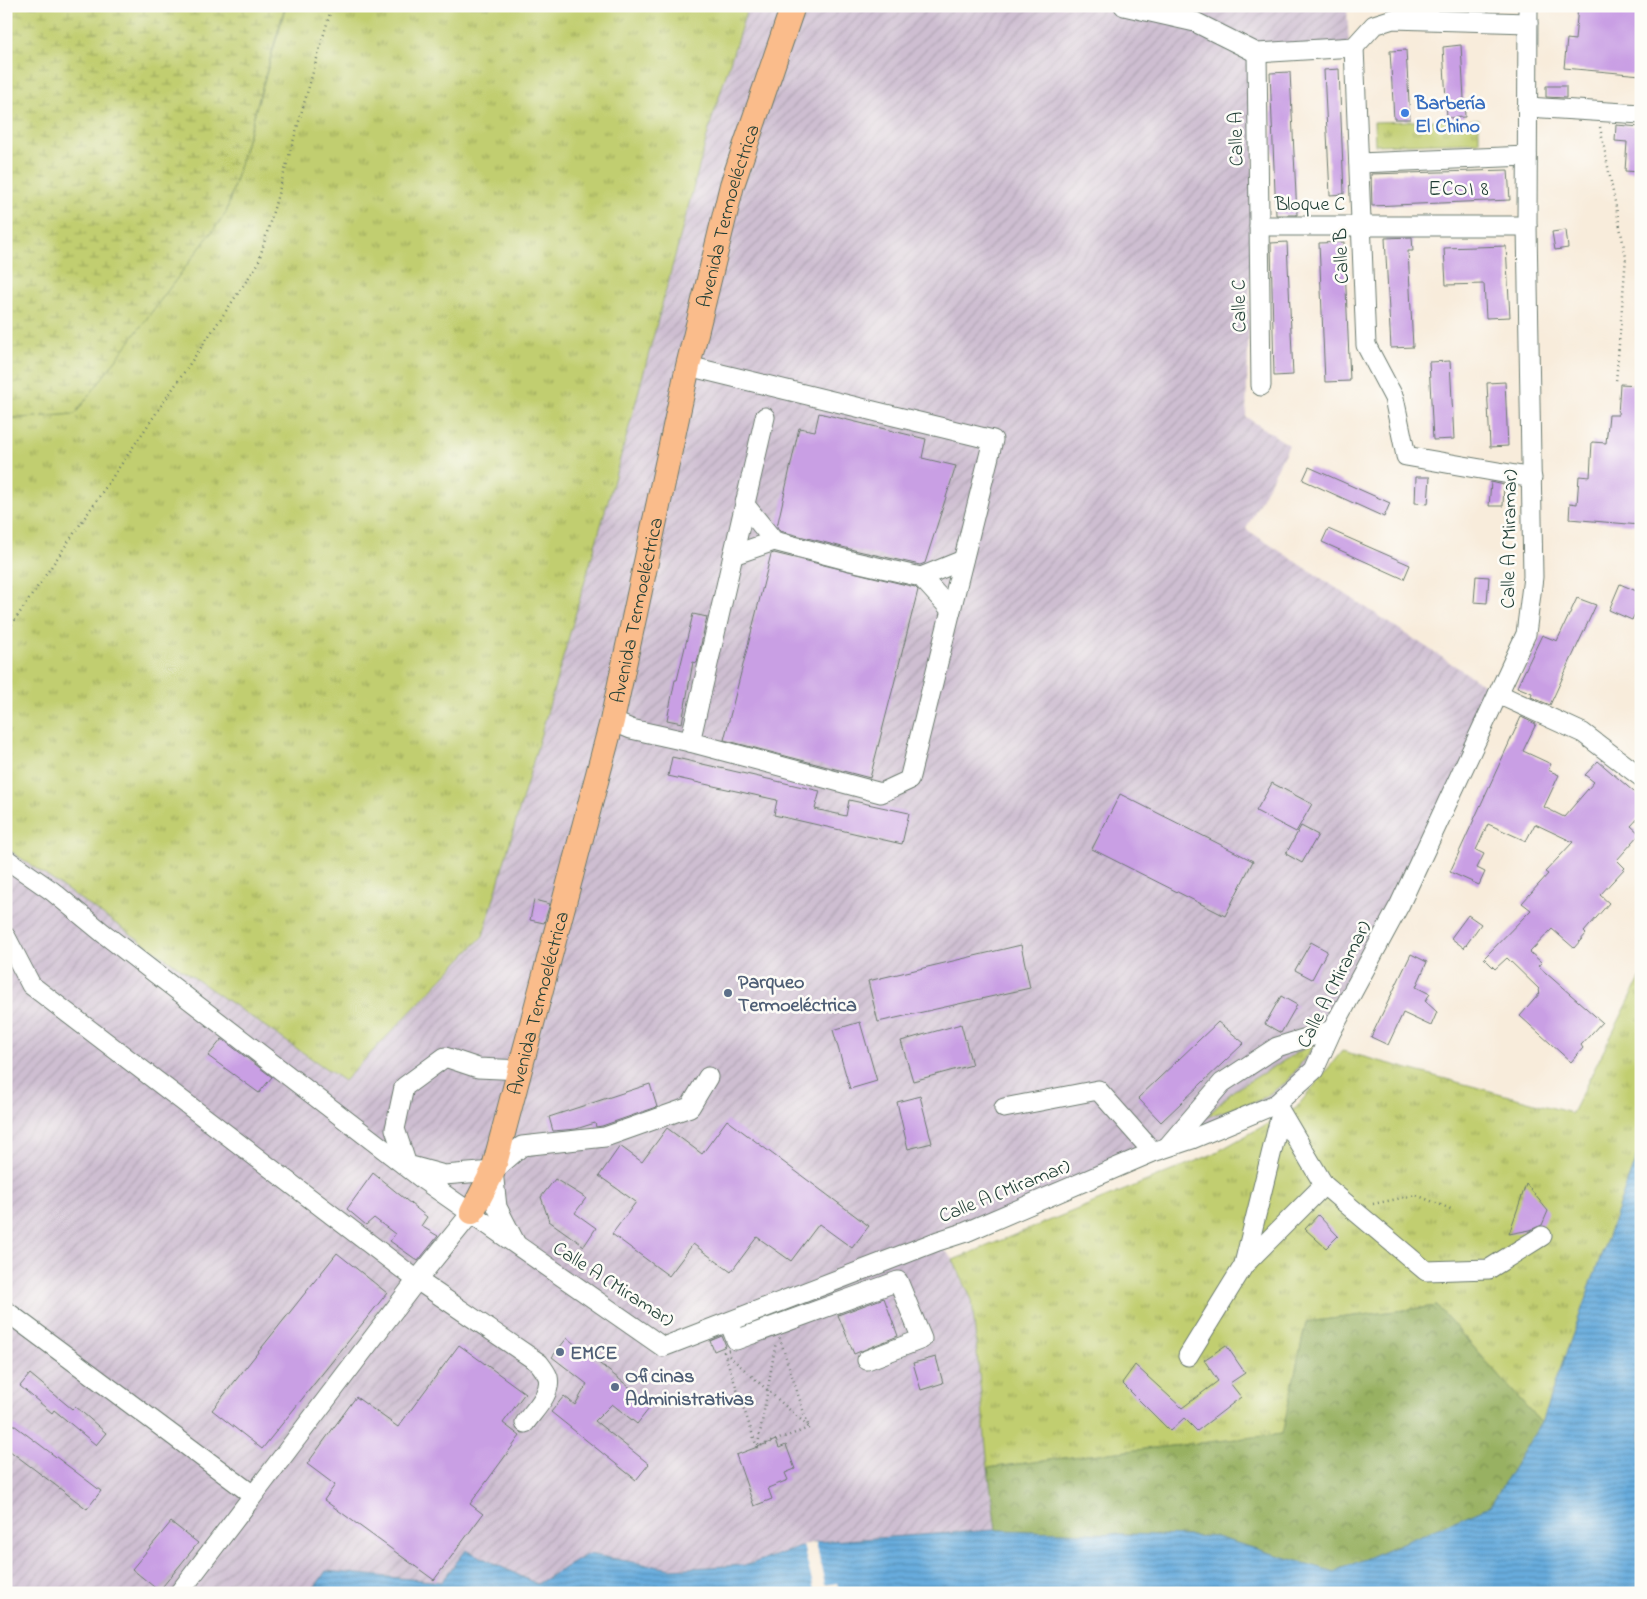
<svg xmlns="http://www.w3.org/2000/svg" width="1647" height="1599" viewBox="0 0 1647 1599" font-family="'Indie Flower',sans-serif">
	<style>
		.industrial { fill: url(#industrial-furrows) }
		.grass { fill: url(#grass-tufts); stroke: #708652 }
		.forest { fill: url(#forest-crowns); stroke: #5c774b }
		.wetland { fill: url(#wetland-marsh); stroke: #708652 }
		.water { fill: url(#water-rules); stroke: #447488 }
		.pier { fill: #f8ecdb }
		.building { fill: #c99fe4 }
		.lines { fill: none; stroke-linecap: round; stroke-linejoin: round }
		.minor-casing { stroke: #6b7a6e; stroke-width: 21 }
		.major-casing { stroke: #6b7a6e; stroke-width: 26 }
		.path { stroke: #6b7a6e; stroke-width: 2.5; stroke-dasharray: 1 4; stroke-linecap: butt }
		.minor { stroke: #fff; stroke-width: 19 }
		.major { stroke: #fabc8b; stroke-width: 24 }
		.shop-dot { fill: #3f7fe0; stroke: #fdfcf7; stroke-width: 2 }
		.service-dot { fill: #5c6f8a; stroke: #fdfcf7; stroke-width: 2 }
		.labels { text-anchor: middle; stroke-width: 5; stroke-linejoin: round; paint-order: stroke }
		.shop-label { font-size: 20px; font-weight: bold; fill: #366cbe; stroke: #fdfcf7; text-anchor: start }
		.street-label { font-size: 20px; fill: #1f3d34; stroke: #fdfcf7 }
		.service-label { font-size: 20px; font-weight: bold; fill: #4e5e75; stroke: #fdfcf7; text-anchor: start }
		.neighbourhood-label { font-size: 21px; letter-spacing: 1px; fill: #1f3d34; stroke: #fdfcf7 }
	</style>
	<defs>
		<pattern id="industrial-furrows" width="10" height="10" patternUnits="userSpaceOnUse" patternTransform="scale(1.25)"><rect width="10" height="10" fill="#cebed1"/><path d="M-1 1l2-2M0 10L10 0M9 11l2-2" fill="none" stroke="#b0a4b4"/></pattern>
		<pattern id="grass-tufts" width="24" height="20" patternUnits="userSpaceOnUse" patternTransform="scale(1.25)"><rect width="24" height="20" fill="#c1ce70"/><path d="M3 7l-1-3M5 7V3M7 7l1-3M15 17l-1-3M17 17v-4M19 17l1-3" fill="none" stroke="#9ca85d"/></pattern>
		<pattern id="forest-crowns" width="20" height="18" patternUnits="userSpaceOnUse" patternTransform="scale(1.25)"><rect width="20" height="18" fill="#98b162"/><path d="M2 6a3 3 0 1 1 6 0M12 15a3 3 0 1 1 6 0" fill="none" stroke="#7b9152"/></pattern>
		<pattern id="wetland-marsh" width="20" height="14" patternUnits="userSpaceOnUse" patternTransform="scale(1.25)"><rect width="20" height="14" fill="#c1ce70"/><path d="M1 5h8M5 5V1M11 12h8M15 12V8" fill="none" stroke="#9ca85d"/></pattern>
		<pattern id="water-rules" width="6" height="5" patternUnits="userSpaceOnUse" patternTransform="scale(1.25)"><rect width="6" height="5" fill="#68acdd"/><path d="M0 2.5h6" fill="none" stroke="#558db4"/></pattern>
	</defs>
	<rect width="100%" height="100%" fill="#fdfcf7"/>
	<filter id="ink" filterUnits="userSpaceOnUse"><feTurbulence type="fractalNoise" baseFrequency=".02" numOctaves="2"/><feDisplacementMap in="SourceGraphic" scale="10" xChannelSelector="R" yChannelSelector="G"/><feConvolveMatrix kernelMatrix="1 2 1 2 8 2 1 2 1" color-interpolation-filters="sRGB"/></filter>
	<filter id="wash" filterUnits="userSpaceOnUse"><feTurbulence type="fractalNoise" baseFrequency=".0096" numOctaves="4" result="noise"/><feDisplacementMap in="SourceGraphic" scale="20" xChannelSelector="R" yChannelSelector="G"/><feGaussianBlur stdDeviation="1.12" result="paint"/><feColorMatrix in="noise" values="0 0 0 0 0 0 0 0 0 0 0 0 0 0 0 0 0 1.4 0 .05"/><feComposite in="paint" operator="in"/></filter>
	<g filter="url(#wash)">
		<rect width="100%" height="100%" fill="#f8ecdb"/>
		<path class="industrial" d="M286,6H1347L1349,48L1257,53L1246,417L1289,445L1246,529L1498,694L1332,1030L1277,1104L938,1241L953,1260L972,1300L996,1530L816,1542L747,1565L671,1569L588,1554L537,1584L466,1550L441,1582L326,1571L311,1593H6V419L75,414L226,213Z"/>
		<g class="grass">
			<path d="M286,6H748L711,122L628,431L483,936L344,1081L6,848V419L75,414L226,213Z"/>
			<path d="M1479,119V142L1375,145L1374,122Z"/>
			<path d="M1641,977V1144L1541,1423L1437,1306L1306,1322L1283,1434L1072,1457L988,1468L972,1300L953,1260L1213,1154L1296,1108L1342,1051L1572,1113Z"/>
			<path d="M1317,1041L1288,1081L1260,1100L1206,1117L1233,1091Z"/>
		</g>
		<path class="forest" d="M1437,1306L1541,1423L1490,1506L1334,1572L1216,1537L996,1530L988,1468L1072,1457L1282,1434L1306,1322Z"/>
		<path class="wetland" d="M6,6H285L226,213L75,414L6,419Z"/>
		<path class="water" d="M1641,1144V1593H311L326,1571L441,1582L466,1550L537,1584L588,1554L671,1569L747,1565L816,1542L996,1530L1216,1537L1334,1572L1490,1506L1541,1423Z"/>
		<path class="pier" d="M816,1542L825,1585L837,1583L838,1589L815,1593L803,1545Z"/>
		<g id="blocks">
			<g class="building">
				<path d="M1578,6H1641V75L1564,68L1567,39L1575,40Z"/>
				<path d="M1461,45L1465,117L1447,118L1443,47Z"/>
				<path d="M1406,50L1410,119H1394L1390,51Z"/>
				<path d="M1339,69L1344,194L1330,195L1324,70Z"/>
				<path d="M1290,72L1297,215H1276L1270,73Z"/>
				<path d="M1546,86H1566V98L1546,97Z"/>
				<path d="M1616,125L1641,127V172L1625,171L1627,142L1615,141Z"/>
				<path d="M1508,170L1510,200L1372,206L1371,174Z"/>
				<path d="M1566,230L1568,248L1555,250L1552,232Z"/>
				<path d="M1412,237L1413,251H1408L1413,347L1391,348L1385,238Z"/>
				<path d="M1287,242L1293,375L1274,376L1271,243Z"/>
				<path d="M1344,242L1350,381L1325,382L1319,243Z"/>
				<path d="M1506,246L1510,317L1486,318L1484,284L1446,285L1444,248Z"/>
				<path d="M1450,361L1454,439L1433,440L1429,362Z"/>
				<path d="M1505,382L1508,446L1490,447L1487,383Z"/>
				<path d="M1620,384L1641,385L1640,525L1569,519L1570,503L1577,504L1579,476L1590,477L1592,442L1606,443L1609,415H1618Z"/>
				<path d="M819,413L926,439L922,458L956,466L925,563L920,565L854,550L780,531L777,527L799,428L815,431Z"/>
				<path d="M1309,467L1390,503L1384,517L1303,480Z"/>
				<path d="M1416,477H1430L1428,504L1415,503Z"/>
				<path d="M1491,482L1504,485L1503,506H1489Z"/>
				<path d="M1328,529L1410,565L1404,579L1322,542Z"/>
				<path d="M774,553L915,587L918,590L870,778L724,740L771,554Z"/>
				<path d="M1476,576L1489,577L1487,603L1474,602Z"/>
				<path d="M1620,584L1641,593V610L1637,609L1632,620L1609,610Z"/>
				<path d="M1577,598L1596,605L1550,705L1531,697L1532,693L1517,687L1542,635L1557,641Z"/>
				<path d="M693,614L707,617L697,663L693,662L682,723L667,720L675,680H677Z"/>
				<path d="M1521,717L1536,724L1523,751L1551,764L1548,770L1559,775L1544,807L1564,817L1594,782L1585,775L1598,761L1641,798V815L1631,826L1640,834L1617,860L1625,868L1600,895L1609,903L1584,932L1586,934L1574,948L1552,929L1530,952L1542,963L1538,966L1602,1022L1581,1045L1583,1048L1571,1062L1520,1016L1540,993L1538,991L1539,989L1507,958L1495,969L1484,958L1531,910L1522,903L1548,874L1545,872L1573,842L1535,824L1526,841L1488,824L1476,850L1484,854L1477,868L1485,872L1479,885L1450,872Z"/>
				<path d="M672,757L820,791L815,809L846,816L849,800L909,813L902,844L774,815L777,800L668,776Z"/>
				<path d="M1272,783L1312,804L1296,832L1256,811Z"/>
				<path d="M1120,794L1253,861L1225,916L1092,849Z"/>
				<path d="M1301,826L1318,835L1302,863L1286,854Z"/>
				<path d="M534,900L550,904L544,923L530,920Z"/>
				<path d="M1468,915L1481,924L1464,948L1451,938Z"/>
				<path d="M1311,942L1327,951L1312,979L1295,970Z"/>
				<path d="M1021,945L1030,988L878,1022L868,981Z"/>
				<path d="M1411,954L1427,962L1416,987L1430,994L1425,1001L1437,1012L1431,1026L1403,1013L1388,1045L1371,1037Z"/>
				<path d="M1281,996L1297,1005L1281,1033L1265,1024Z"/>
				<path d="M860,1022L877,1081L850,1089L833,1030Z"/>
				<path d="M1218,1022L1244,1043L1161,1122L1138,1098Z"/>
				<path d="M961,1024L972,1065L913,1081L901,1041Z"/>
				<path d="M222,1039L272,1077L259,1093L208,1056Z"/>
				<path d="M650,1084L657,1107L602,1126L596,1127L595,1123L576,1129L553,1131L549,1117Z"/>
				<path d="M920,1096L932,1143L908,1149L897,1102Z"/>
				<path d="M727,1120L869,1226L852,1248L819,1224L791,1261L757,1237L731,1272L693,1244L669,1276L612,1234L636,1202L599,1176L620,1146L642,1162L667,1128L702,1154Z"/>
				<path d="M373,1173L427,1217L421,1226L438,1236L418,1261L390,1241L395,1234L374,1218L366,1225L347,1209Z"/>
				<path d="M555,1179L586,1198L575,1213L596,1228L584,1246L549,1221L541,1197Z"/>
				<path d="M1526,1184L1548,1211L1542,1225L1530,1230L1509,1234Z"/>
				<path d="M1318,1215L1338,1236L1326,1248L1305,1229Z"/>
				<path d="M337,1253L387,1293L262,1449L212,1410Z"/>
				<path d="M884,1298L898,1336L854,1354L838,1315Z"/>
				<path d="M722,1336L726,1346L714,1351L710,1341Z"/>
				<path d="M567,1338L652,1405L637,1424L612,1404L595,1421L649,1464L636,1480L551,1412L564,1396L575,1405L587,1384L552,1357Z"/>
				<path d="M459,1345L525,1393L503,1423L520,1436L470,1504L483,1514L434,1580L324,1500L335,1485L307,1464L356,1397L398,1427Z"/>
				<path d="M1226,1345L1245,1373L1230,1383L1241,1397L1197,1431L1184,1418L1170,1431L1122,1383L1135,1365L1182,1408L1218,1381L1204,1360Z"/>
				<path d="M936,1357L943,1383L921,1390L913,1363Z"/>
				<path d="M30,1374L72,1409L75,1406L106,1433L96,1445L54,1410L52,1413L20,1386Z"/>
				<path d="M6,1419L101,1491L87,1509L6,1448Z"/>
				<path d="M776,1440L779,1448L786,1445L795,1469L785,1473L788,1480L768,1488L772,1499L754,1506L736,1455Z"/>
				<path d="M171,1522L198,1543L159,1591L132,1569Z"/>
			</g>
		</g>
	</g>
	<g filter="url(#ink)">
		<use href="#blocks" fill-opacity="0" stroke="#6b7a6e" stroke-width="1"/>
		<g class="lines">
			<defs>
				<g id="minor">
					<path d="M1124,6L1195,22L1257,53L1354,47L1374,25L1393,19L1528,23"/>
					<path d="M1354,47L1366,345L1394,398L1406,456L1532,478"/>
					<path d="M1257,53L1261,386"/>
					<path d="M1527,107L1641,114"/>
					<path d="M1359,163L1527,156"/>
					<path d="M1259,226H1527"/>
					<path d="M745,505L774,541L851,561L921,577L963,560"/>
					<path d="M733,555L774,541"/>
					<path d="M921,577L951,610"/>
					<path d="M1498,694L1583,733L1641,777"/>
					<path d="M612,721L631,729L690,742L881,793L909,780L993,440L688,366"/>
					<path d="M690,742L765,417"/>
					<path d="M6,859L52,891L103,933L425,1181L663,1347L938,1241L966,1232L1153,1152L1192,1139L1276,1104L1314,1070L1332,1030L1400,904L1526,634L1533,577L1527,226L1528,6"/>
					<path d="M6,937L31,985L417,1280L539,1363C542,1367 546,1372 548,1377C552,1394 534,1410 525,1423"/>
					<path d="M519,1070L478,1068L445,1057L404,1087L395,1129L407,1165L444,1175L493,1171L522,1146L605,1137L690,1107L708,1077"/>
					<path d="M1276,1104L1324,1185L1426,1271L1489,1269L1542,1236"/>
					<path d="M1004,1108L1098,1090L1153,1152"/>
					<path d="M1168,1146L1222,1083L1277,1047L1332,1030"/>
					<path d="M493,1171L497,1207L515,1242"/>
					<path d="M1244,1264L1281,1114"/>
					<path d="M6,1311L253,1495"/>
					<path d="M729,1322L736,1340L898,1281L922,1339L867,1360"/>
					<path d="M1188,1356L1244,1265L1324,1185"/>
					<path d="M179,1593L417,1280L472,1212"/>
				</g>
				<g id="major">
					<path id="s1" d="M472,1212L493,1171L612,721L688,366L732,185L793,6"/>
				</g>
			</defs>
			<use href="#minor" class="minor-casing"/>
			<use href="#major" class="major-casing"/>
			<g class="path">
				<path d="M1600,127L1626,257L1616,382"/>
				<path d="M6,633L258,264L332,6"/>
				<path d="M1373,1204L1416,1195L1451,1209"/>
				<path d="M778,1333L809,1428L757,1447L724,1352Z"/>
				<path d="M729,1356L809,1427"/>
				<path d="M604,1367L614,1353"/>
				<path d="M758,1445L776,1342"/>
				<path d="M312,1592L313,1593"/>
			</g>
			<use href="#minor" class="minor"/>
			<use href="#major" class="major"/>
		</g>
	</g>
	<circle class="shop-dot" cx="1405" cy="113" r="5"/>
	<g class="service-dot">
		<circle cx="728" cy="993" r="5"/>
		<circle cx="560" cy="1352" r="5"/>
		<circle cx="615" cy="1387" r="5"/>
	</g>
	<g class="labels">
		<g class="shop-label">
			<text x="1415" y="109">Barbería<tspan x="1415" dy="23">El Chino</tspan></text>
		</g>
		<g class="street-label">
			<text transform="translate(1235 139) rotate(-91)" y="7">Calle A</text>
			<text x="1310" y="210">Bloque C</text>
			<text dy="7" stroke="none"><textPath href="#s1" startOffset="1030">Avenida Termoeléctrica</textPath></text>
			<text transform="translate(1340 256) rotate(-92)" y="7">Calle B</text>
			<text transform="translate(1238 306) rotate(-91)" y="7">Calle C</text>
			<text transform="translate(1508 539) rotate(-89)" y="7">Calle A (Miramar)</text>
			<text dy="7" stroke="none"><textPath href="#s1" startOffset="625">Avenida Termoeléctrica</textPath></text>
			<text transform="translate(1333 984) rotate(-63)" y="7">Calle A (Miramar)</text>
			<text dy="7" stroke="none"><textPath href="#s1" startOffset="220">Avenida Termoeléctrica</textPath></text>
			<text transform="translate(1004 1190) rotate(-22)" y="7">Calle A (Miramar)</text>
			<text transform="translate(614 1283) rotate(33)" y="7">Calle A (Miramar)</text>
		</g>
		<g class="service-label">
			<text x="738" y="988">Parqueo<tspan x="738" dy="23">Termoeléctrica</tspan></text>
			<text x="570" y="1359">EMCE</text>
			<text x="625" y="1382">Oficinas<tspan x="625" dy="23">Administrativas</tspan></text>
		</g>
		<g class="neighbourhood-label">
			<text x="1459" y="195">ECOI 8</text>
		</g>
	</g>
	<rect width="1647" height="1599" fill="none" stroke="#fdfcf7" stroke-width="25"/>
</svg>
